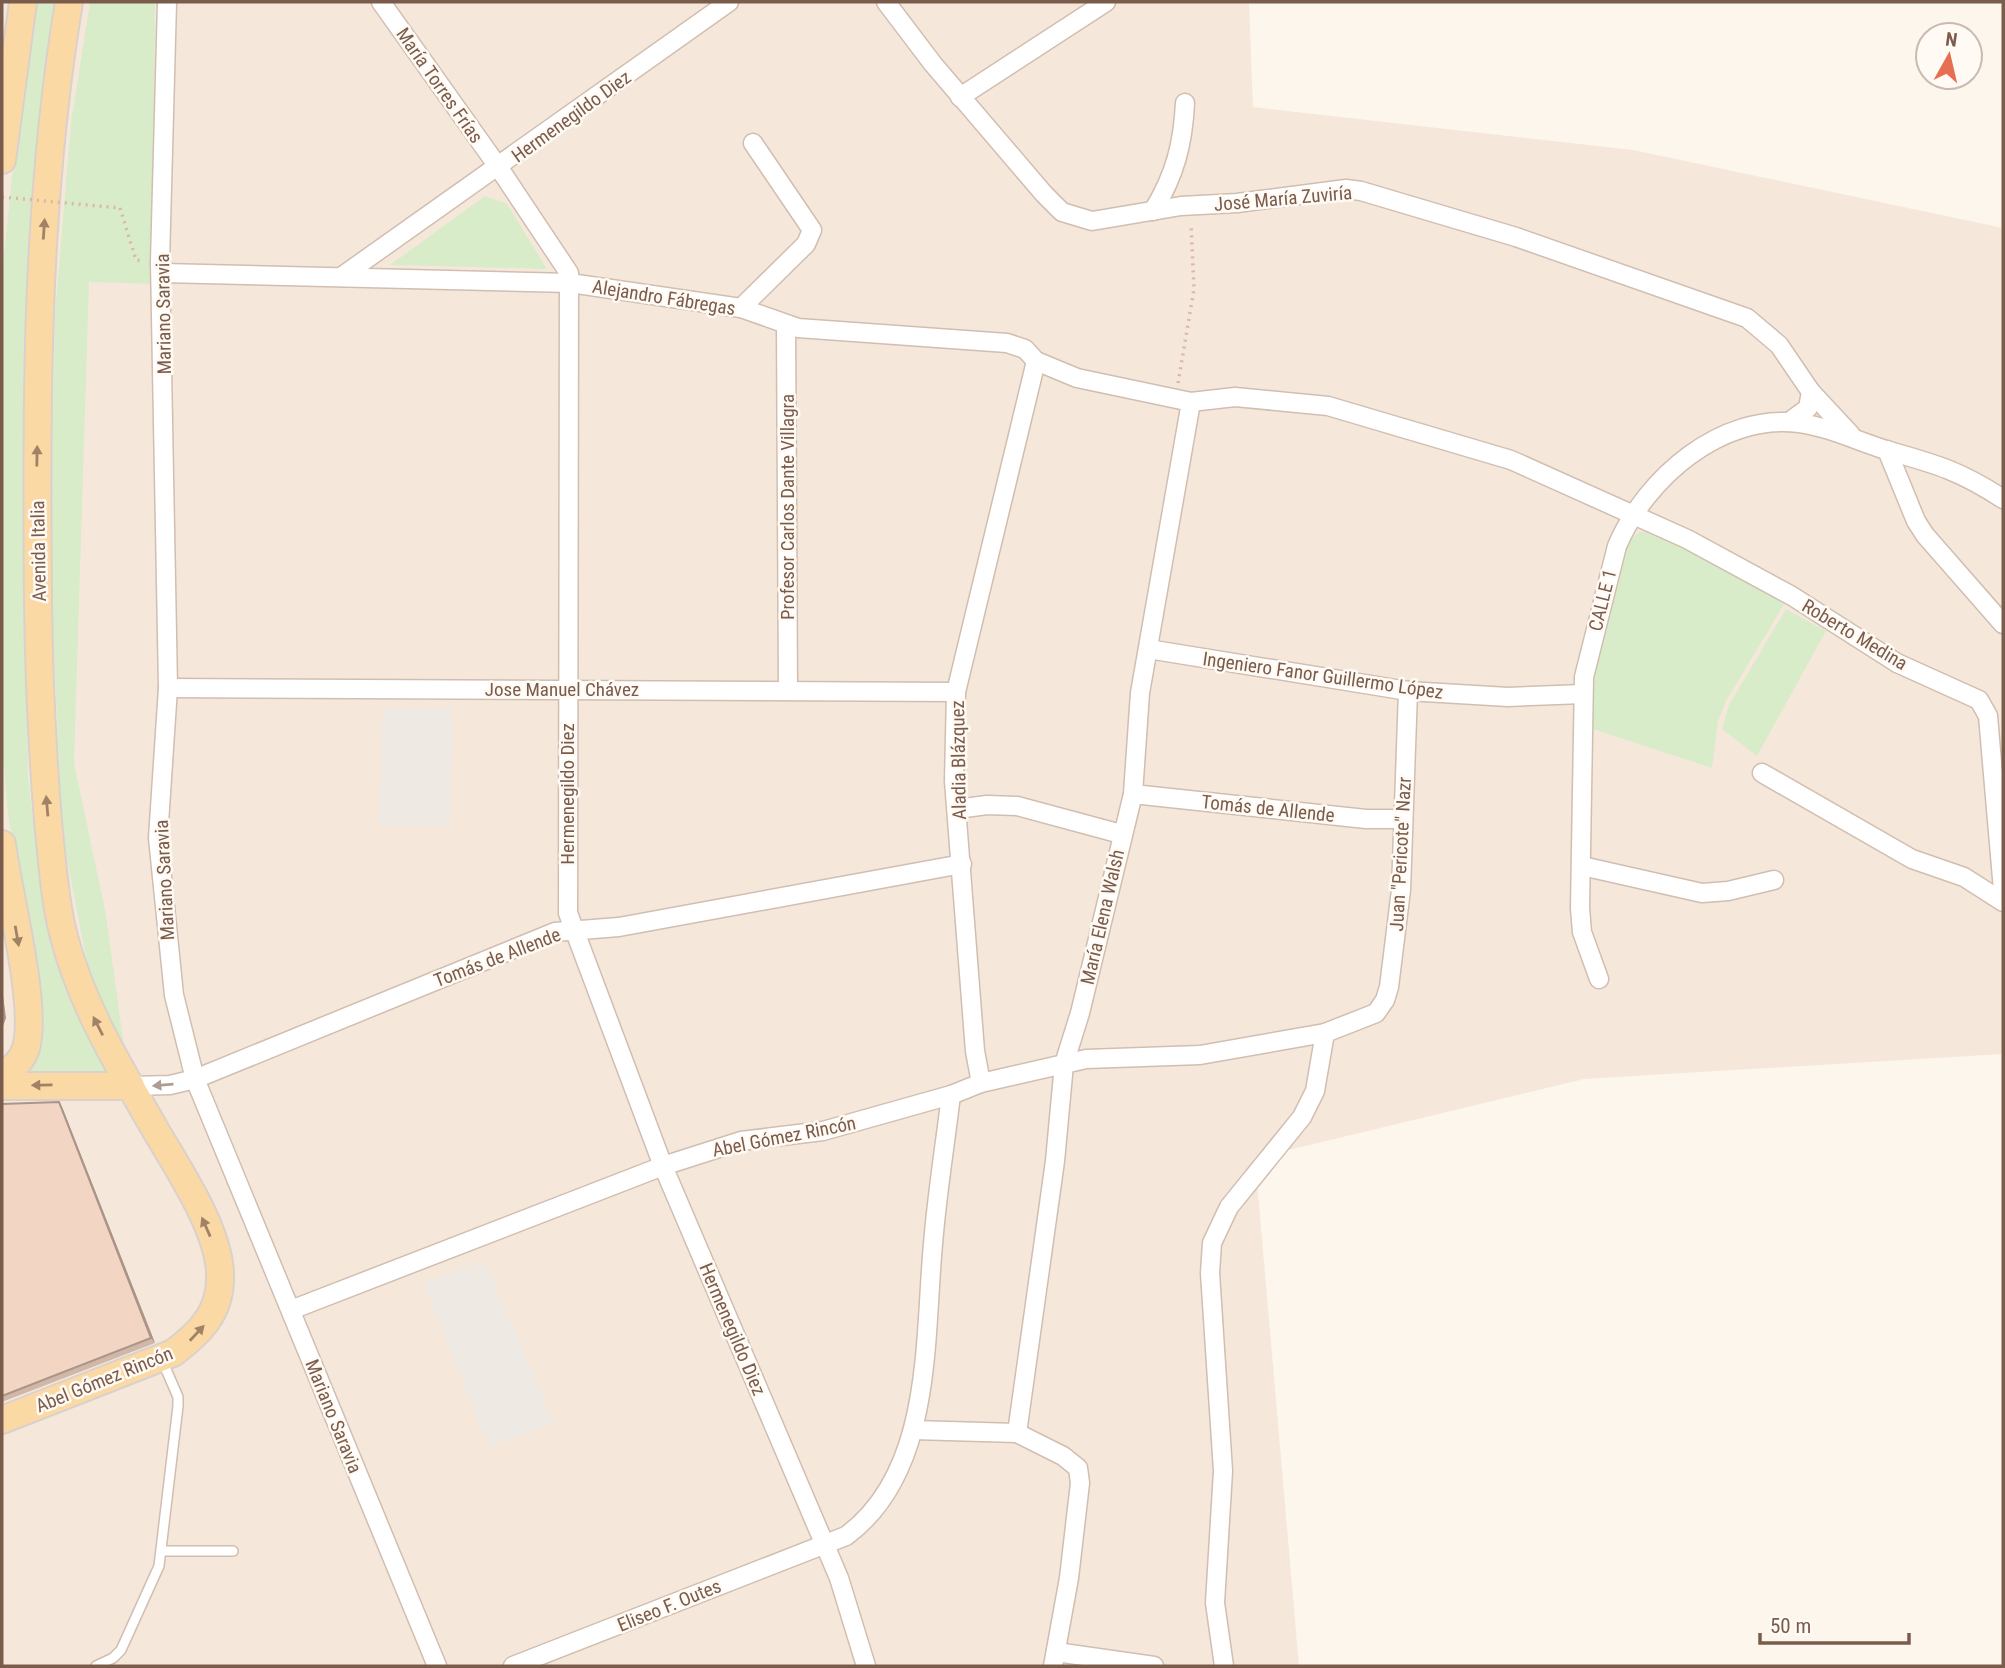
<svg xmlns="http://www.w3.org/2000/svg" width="2005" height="1668" viewBox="0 0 2005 1668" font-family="'Roboto Condensed',sans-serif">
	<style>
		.residential { fill: #f5e8da }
		.industrial { fill: #efe9e4 }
		.green { fill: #d8ecc9 }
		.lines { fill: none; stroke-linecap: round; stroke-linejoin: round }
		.service-casing { stroke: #d1beb0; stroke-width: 12 }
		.minor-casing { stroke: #d1beb0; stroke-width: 21 }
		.primary-casing { stroke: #dad1cd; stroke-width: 30 }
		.path { stroke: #d9b8a5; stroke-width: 3.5; stroke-dasharray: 2 5; stroke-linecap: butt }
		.service { stroke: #fff; stroke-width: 9 }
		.minor { stroke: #fff; stroke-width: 18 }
		.primary { stroke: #fbd9a5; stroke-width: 26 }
		.path-bridge { stroke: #d9b8a5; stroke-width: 3.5; stroke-dasharray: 2 5; stroke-linecap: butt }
		.wall { fill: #d1b7a8 }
		.shaded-wall { fill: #aa9588 }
		.building { fill: #f3d5c3; stroke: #aa9588; stroke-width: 2 }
		.oneway { fill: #a18267 }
		.oneway2 { fill: #af9d94 }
		.labels { text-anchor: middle; stroke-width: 5; stroke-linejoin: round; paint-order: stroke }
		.street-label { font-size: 19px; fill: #7a5c4d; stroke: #fffaf3 }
	</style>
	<rect width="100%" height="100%" fill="#fdf6ec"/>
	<path class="residential" d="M2,2H1249L1253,107L1633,150L2003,228V1054L1584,1079L1255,1158L1299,1666H2Z"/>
	<g class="industrial">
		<path d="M383,708H453L450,826L379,827Z"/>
		<path d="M485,1261L554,1423L488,1447L424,1283Z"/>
	</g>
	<g class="green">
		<path d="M30,2H58L34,186L27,338L25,543L28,777L41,887L69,996L112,1073L16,1074L27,948L7,805L2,739V275Z"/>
		<path d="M90,2H155L153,284L89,282L74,763L106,915L126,1062L91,984L62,833L50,558L55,314L71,123Z"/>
		<path d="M485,196L507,204L547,269L390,265Z"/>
		<path d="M1651,531L1663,534L1786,601L1726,701L1718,721L1712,768L1590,728L1592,683L1606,607L1626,542L1640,532Z"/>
		<path d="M1786,609L1826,631L1757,756L1722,729L1729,705Z"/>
	</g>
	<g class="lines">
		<defs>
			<g id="service">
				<path d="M162,1551H233"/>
				<path d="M96,1666L113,1658L121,1650L159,1566L178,1406V1397L162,1360"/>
			</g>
			<g id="minor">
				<path d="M167,2L160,262L168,688L158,838L174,995L195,1079L437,1666"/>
				<path d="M381,2L499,168L569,273L568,913L663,1166L839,1578L866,1666"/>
				<path d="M886,2L933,64L1044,194L1062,212L1092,221L1181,206L1237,203L1346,189L1361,191L1516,237L1747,318L1779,345L1811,392L1808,408L1789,422"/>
				<path d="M960,97L1106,2"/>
				<path d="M1153,211C1175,175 1183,144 1185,103"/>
				<path d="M163,273L570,283L741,308L798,328L1007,343L1025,349L1036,361L1077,378L1191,402L1235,397L1328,406L1511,460L1687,539L1792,596L1897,663L1979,700L1988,716L2003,890"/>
				<path d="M341,277L729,2"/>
				<path d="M741,308L806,244L812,230L753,143"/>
				<path d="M786,325L788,689"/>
				<path d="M1811,392L1851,435"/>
				<path d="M1887,450L1916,521L1925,535L2003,624"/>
				<path d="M1148,649L1408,691L1508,697L1583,694"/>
				<path d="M168,688L956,692"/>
				<path d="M1762,773L1912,859L1964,877L2003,902"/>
				<path d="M1133,794L1366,819H1402"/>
				<path d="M957,809L987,805L1017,806L1121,834"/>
				<path d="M1582,866L1702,893L1728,891L1774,880"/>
				<path d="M1599,979L1582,932L1580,908L1584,677L1617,546C1646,478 1721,413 1799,423C1829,427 1857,441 1886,450C1935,464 1959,470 2003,499"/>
				<path d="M981,1083L975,1051L954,781L956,692L1036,361"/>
				<path d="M131,1086L170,1085L195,1079L555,932L619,927L962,864"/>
				<path d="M291,1310L663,1166L741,1141L823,1131L951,1095L981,1083L1086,1059L1200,1055L1325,1033L1376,1013L1385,1000L1389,987L1401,890L1408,691"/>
				<path d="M913,1430L1017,1433L1063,1456L1078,1468L1080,1483L1069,1578L1053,1666"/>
				<path d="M1017,1433L1055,1161L1064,1064L1080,1013L1133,794L1140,693L1191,402"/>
				<path d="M1056,1652L1154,1666"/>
				<path d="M513,1666L846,1536C933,1472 924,1341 933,1244C937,1194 945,1145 951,1095"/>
				<path d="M1224,1666L1215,1603L1223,1471L1210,1273L1212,1243L1229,1207L1302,1117L1315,1091L1325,1033"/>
			</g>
			<g id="primary">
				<path d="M2,160L23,2"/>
				<path d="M2,844C8,893 38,1005 26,1048C22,1061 13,1069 2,1076"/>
				<path d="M2,1086H131"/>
				<path d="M2,1420L173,1353C199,1334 220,1313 220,1279C222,1234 179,1170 156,1131C120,1068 81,1005 63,933C54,897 52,858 48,821C42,748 39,675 38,602C36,402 36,200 69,2"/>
			</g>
		</defs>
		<use href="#service" class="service-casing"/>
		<use href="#minor" class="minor-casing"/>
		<use href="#primary" class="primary-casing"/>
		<g class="path">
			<path d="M120,208L136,260L142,261"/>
			<path d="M1178,383L1194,289L1191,224"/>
		</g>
		<use href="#service" class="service"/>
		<use href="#minor" class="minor"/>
		<use href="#primary" class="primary"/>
		<path class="path-bridge" d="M2,197L120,208"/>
	</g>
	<path class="wall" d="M59,1102L62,1107L155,1343L2,1402V1104Z"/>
	<g class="shaded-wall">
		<path d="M2,988L6,1018L2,1029Z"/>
		<path d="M59,1102L62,1107L155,1343L151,1338Z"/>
	</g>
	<path class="building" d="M59,1102L151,1338L2,1396V1104Z"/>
	<defs><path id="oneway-solid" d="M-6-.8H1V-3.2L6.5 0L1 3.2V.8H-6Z" transform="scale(1.75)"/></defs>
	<g class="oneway">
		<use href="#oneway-solid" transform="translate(44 229) rotate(-86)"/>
		<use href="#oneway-solid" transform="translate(37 456) rotate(-89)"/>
		<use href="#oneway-solid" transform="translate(47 806) rotate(-95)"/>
		<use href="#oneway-solid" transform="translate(17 936) rotate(80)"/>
		<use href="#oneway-solid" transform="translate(98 1026) rotate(-117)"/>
		<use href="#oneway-solid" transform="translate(42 1085) rotate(179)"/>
		<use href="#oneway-solid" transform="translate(206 1227) rotate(-114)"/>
		<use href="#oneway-solid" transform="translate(197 1333) rotate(-47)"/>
	</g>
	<use class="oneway2" href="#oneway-solid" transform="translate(163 1085) rotate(175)"/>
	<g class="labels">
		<g class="street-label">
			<text transform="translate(440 85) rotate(55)" y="7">María Torres Frías</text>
			<text transform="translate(571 116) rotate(-36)" y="7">Hermenegildo Diez</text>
			<text transform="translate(1283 198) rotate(-5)" y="7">José María Zuviría</text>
			<text transform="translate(664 297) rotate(9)" y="7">Alejandro Fábregas</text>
			<text transform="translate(163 314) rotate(-91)" y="7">Mariano Saravia</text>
			<text transform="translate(787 507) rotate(-90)" y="7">Profesor Carlos Dante Villagra</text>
			<text transform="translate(38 551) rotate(-91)" y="7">Avenida Italia</text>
			<text transform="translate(1602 600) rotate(-76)" y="7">CALLE 1</text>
			<text transform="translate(1855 634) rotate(31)" y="7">Roberto Medina</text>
			<text transform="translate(1323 675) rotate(8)" y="7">Ingeniero Fanor Guillermo López</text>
			<text x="562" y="696">Jose Manuel Chávez</text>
			<text transform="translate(958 760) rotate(-91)" y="7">Aladia Blázquez</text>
			<text transform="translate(567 794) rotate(-90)" y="7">Hermenegildo Diez</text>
			<text transform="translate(1268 808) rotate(6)" y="7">Tomás de Allende</text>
			<text transform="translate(1400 854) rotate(-87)" y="7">Juan "Pericote" Nazr</text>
			<text transform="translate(164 880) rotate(-93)" y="7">Mariano Saravia</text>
			<text transform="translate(1102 917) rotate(-77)" y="7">María Elena Walsh</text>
			<text transform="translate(497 957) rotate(-21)" y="7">Tomás de Allende</text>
			<text transform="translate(784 1136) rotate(-11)" y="7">Abel Gómez Rincón</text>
			<text transform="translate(733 1329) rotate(67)" y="7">Hermenegildo Diez</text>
			<text transform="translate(104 1379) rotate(-22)" y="7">Abel Gómez Rincón</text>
			<text transform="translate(334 1416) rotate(68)" y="7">Mariano Saravia</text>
			<text transform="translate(669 1605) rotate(-22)" y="7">Eliseo F. Outes</text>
		</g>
	</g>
	<rect width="2005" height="1668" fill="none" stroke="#7a5c4d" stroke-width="7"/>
	<g transform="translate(1949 56) rotate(8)"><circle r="33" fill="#fffaf3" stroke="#cabbb1" stroke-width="2"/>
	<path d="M0-5L12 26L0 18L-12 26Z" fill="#e76f51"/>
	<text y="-10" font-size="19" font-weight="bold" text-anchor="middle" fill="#7a5c4d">N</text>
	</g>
	<path d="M1760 1633v10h149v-10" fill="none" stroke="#7a5c4d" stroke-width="3.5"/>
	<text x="1770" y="1633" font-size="21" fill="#7a5c4d" stroke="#fffaf3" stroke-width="5" paint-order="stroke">50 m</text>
</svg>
